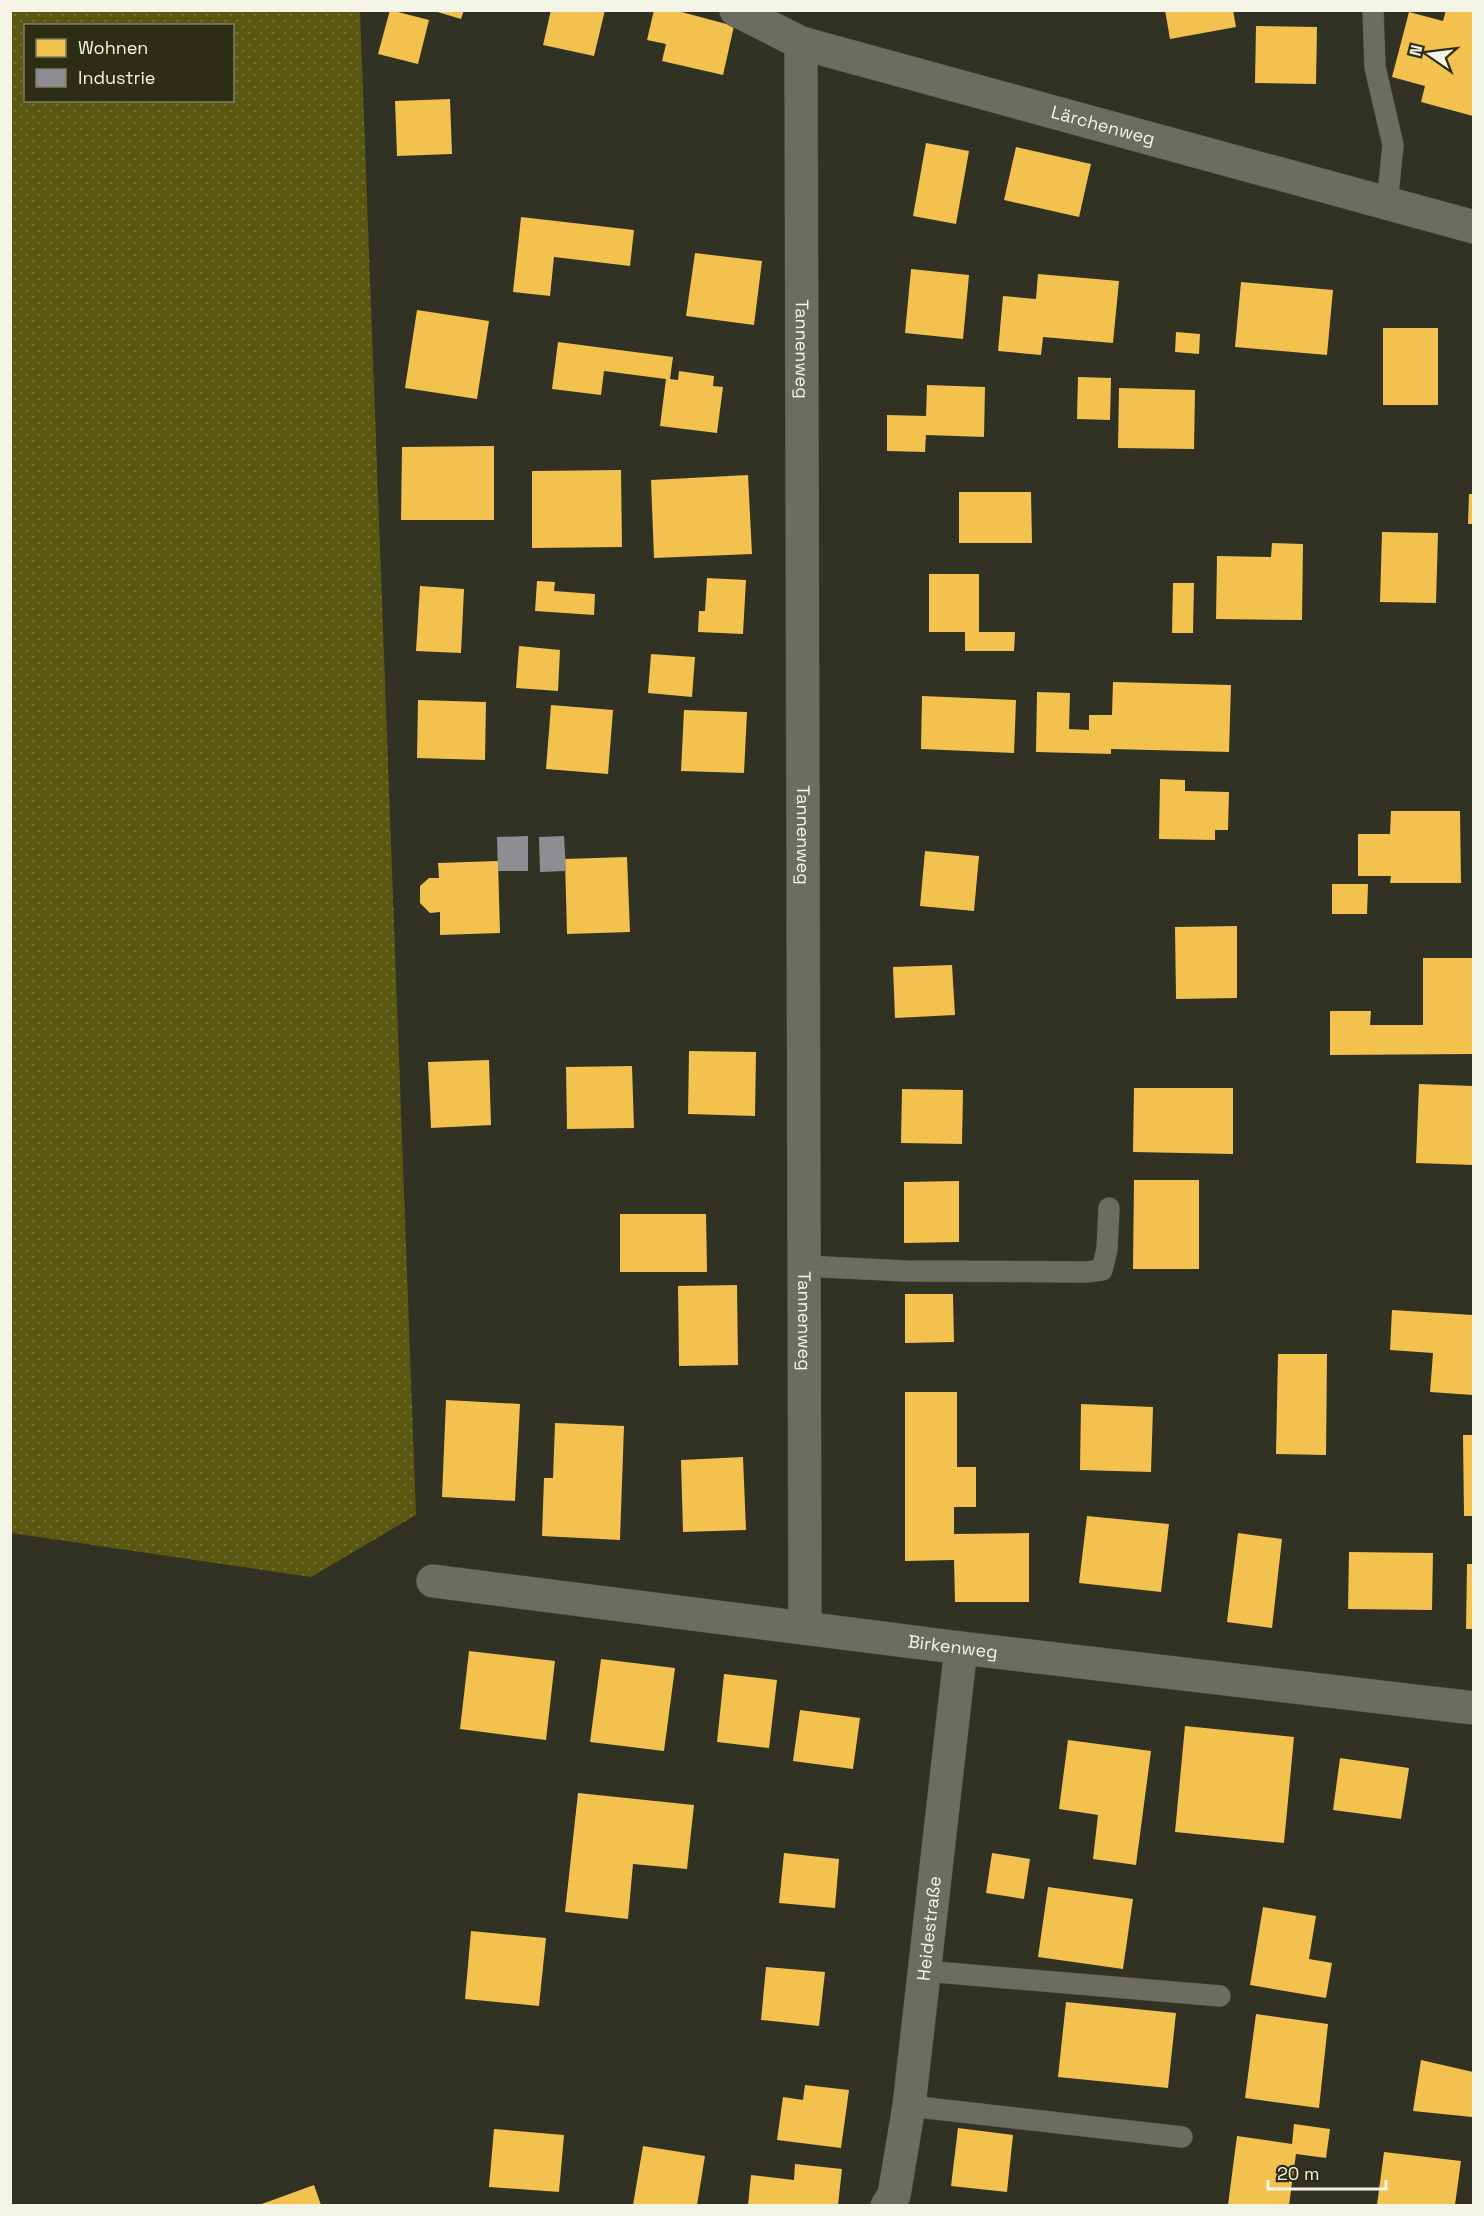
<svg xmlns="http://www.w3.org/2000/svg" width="1484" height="2216" viewBox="0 0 1484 2216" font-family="'Space Grotesk',sans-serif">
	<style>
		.grass { fill: url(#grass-dots); fill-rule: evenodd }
		.homes { fill: #f2c14e }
		.industry { fill: #8d8d92 }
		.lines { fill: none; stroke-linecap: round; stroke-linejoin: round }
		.service-casing { stroke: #4d4d41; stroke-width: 22 }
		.minor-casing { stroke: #4d4d41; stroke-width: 34 }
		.service { stroke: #6c6c62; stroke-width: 21 }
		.minor { stroke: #6c6c62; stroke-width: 33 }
		.labels { text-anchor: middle; stroke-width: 6; stroke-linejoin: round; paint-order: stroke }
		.street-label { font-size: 18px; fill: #f4f5e6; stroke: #2d2d14 }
	</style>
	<defs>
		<pattern id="grass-dots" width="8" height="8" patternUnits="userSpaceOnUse" patternTransform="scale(1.5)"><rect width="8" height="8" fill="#5a5810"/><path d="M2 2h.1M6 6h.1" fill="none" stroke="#727133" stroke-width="1.8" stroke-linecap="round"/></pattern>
	</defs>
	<rect width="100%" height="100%" fill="#313124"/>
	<path class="grass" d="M11,10L360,11L416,1515L311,1577L11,1533ZM26,26H232V100H26Z"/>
	<g class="homes">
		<path d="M390,10L429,20L418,64L378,54Z"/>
		<path d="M431,10H464L461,19Z"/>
		<path d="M551,10H605L594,56L543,45Z"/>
		<path d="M654,10H674L734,26L723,75L662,61L666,44L647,40Z"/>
		<path d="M1165,10H1233L1236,27L1170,39Z"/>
		<path d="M1446,10H1473V116L1421,102L1425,86L1392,77L1409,12L1443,21Z"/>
		<path d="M1256,26L1317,27L1316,84L1255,83Z"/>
		<path d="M450,99L452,154L397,156L395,101Z"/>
		<path d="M926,143L969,151L956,224L913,216Z"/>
		<path d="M1016,147L1091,164L1079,217L1004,200Z"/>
		<path d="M521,217L634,230L630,266L554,257L550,296L513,292Z"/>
		<path d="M695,253L762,261L754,325L686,316Z"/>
		<path d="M911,269L969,275L963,339L905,333Z"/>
		<path d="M1038,274L1119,281L1113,343L1043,337L1041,355L998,351L1003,296L1036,299Z"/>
		<path d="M1241,282L1333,290L1327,355L1235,347Z"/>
		<path d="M417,310L489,321L477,399L405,388Z"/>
		<rect x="1383" y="328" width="55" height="77"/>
		<path d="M1176,332L1200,334L1199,354L1175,352Z"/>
		<path d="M558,342L673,357L670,379L678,380L679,371L714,376L713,386L723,387L717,433L660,426L666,379L604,371L601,395L552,389Z"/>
		<path d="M1078,377L1111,378L1110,420L1077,419Z"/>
		<path d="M927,385L985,387L984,437L926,435L925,452L887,451V415L926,416Z"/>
		<path d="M1119,388L1195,390L1194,449L1118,448Z"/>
		<path d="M494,446V520H401L402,447Z"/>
		<path d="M621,470L622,547L532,548V471Z"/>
		<path d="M748,475L752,554L654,558L651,480Z"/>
		<path d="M959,492H1031L1032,543H959Z"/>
		<path d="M1469,494H1473V524H1468Z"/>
		<path d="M1382,532L1438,533L1436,603L1380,602Z"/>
		<path d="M1272,543L1303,544L1302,620L1216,619L1217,556L1271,557Z"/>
		<path d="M929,574H979V632H1015L1014,651H965V632H929Z"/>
		<path d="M707,578L746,580L743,634L698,632L699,611H705Z"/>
		<path d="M537,581L555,582L554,591L595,594L594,615L535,611Z"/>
		<path d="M1173,583H1194L1193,633H1172Z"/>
		<path d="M420,586L464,589L461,653L416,651Z"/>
		<path d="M519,646L560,650L558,691L516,688Z"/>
		<path d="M651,654L695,657L692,697L648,693Z"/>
		<path d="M1113,682L1231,685L1229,752L1111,749V754L1036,752L1037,692L1070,693L1069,729L1089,730V715H1112Z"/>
		<path d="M922,696L1016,700L1014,753L921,749Z"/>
		<path d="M418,700L486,702L485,760L417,758Z"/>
		<path d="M551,705L613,710L608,774L546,769Z"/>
		<path d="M684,710L747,712L744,773L681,771Z"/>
		<path d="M1160,779L1185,780V791L1229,792L1228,830H1215V840L1159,839Z"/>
		<path d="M1391,811H1460L1461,883H1390L1391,876H1358V834H1390Z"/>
		<path d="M925,851L979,856L974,911L920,906Z"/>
		<path d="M627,857L630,932L567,934L565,859Z"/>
		<path d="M498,861L500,933L440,935V912L430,913L420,903V886L429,878H439L438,863Z"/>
		<path d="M1332,884H1368L1367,914H1332Z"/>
		<path d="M1237,926V998L1176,999L1175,927Z"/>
		<path d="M1423,958H1473V1054L1330,1055V1011H1371L1370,1025H1423Z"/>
		<path d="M952,965L955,1015L895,1018L893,967Z"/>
		<path d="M689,1051L756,1052L755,1116L688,1114Z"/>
		<path d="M489,1060L491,1125L431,1128L428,1062Z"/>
		<path d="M632,1066L634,1128L567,1129L566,1067Z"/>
		<path d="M1419,1084L1473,1086V1165L1416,1163Z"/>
		<path d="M1134,1088H1233V1154L1133,1152Z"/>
		<path d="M902,1089L963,1090L962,1144L901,1143Z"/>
		<path d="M1134,1180H1199V1269H1133Z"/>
		<path d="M959,1181V1242L904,1243V1182Z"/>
		<path d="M620,1214H706L707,1272H620Z"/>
		<path d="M737,1285L738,1365L679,1366L678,1286Z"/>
		<path d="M905,1294H953L954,1342L905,1343Z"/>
		<path d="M1392,1310L1473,1315V1395L1430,1392L1433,1353L1390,1350Z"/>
		<path d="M1278,1354H1327L1326,1455L1276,1454Z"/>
		<path d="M905,1392H957V1467H976V1507H954V1534L1029,1533V1602H955L954,1560L905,1561Z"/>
		<path d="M446,1400L520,1404L515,1501L442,1497Z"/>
		<path d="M1081,1404L1153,1407L1151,1472L1080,1470Z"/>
		<path d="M555,1423L624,1426L620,1540L542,1536L544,1478H553Z"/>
		<path d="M1463,1435H1473V1516H1464Z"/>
		<path d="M743,1457L746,1530L683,1532L681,1460Z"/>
		<path d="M1087,1516L1169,1524L1161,1592L1079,1583Z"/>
		<path d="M1238,1533L1282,1539L1272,1628L1227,1622Z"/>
		<path d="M1349,1552L1433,1553L1432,1610L1348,1609Z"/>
		<path d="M1467,1564H1473V1629H1466Z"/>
		<path d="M469,1651L555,1661L546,1740L460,1729Z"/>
		<path d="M601,1659L675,1668L664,1751L590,1742Z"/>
		<path d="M724,1674L777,1680L769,1748L717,1742Z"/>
		<path d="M800,1710L860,1718L853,1769L793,1761Z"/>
		<path d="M1185,1726L1294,1737L1284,1843L1175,1832Z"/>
		<path d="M1068,1740L1151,1751L1136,1865L1093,1859L1098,1815L1059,1809Z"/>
		<path d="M1340,1758L1409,1768L1401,1819L1333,1810Z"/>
		<path d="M578,1793L694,1805L687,1869L633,1864L628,1919L565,1912Z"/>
		<path d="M784,1853L839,1859L835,1908L779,1903Z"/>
		<path d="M992,1853L1030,1859L1024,1899L986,1893Z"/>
		<path d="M1048,1887L1133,1899L1123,1969L1038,1957Z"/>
		<path d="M1263,1907L1316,1916L1309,1959L1332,1963L1326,1998L1250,1985Z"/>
		<path d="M471,1931L546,1938L539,2006L465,1999Z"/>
		<path d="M766,1967L825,1972L819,2026L761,2020Z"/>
		<path d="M1066,2002L1176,2013L1168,2088L1058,2077Z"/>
		<path d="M1256,2014L1328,2024L1319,2108L1245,2098Z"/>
		<path d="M1421,2060L1473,2072L1472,2117L1413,2111Z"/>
		<path d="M805,2085L849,2090L841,2148L777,2140L783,2097L803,2100Z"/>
		<path d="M1294,2124L1330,2129L1326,2158L1296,2154L1289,2205H1228L1237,2136L1292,2144Z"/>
		<path d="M958,2128L1013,2135L1007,2192L951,2186Z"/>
		<path d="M494,2129L564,2135L559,2192L489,2187Z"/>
		<path d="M643,2146L705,2156L697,2205H633Z"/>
		<path d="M1384,2152L1461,2161L1455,2205H1377Z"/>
		<path d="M795,2164L842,2169L838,2205H748L751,2175L794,2180Z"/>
		<path d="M314,2185L321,2205H259Z"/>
	</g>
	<g class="industry">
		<path d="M528,836V871H498L497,837Z"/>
		<path d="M564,836L566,871L540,872L539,837Z"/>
	</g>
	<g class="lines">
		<defs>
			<g id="service">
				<path d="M1373,10L1375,67L1393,145L1387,204"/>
				<path d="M804,1266L906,1271L1086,1272L1102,1270L1107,1249L1109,1208"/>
				<path d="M924,1971L1220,1996"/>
				<path d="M909,2106L1182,2137"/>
			</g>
			<g id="minor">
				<path id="s1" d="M736,10L801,43L1474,227"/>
				<path id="s2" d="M801,43L805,1628"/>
				<path id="s3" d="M433,1581L961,1648L1474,1708"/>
				<path id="s4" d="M887,2206L894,2195L909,2106L961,1648"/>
			</g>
		</defs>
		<use href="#service" class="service-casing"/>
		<use href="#minor" class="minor-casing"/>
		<use href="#service" class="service"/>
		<use href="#minor" class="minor"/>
	</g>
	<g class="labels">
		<g class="street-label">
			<text dy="6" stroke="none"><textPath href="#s1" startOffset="386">Lärchenweg</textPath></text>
			<text dy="6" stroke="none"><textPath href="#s2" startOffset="306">Tannenweg</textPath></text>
			<text dy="6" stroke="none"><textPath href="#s2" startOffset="792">Tannenweg</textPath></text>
			<text dy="6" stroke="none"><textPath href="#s2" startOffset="1278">Tannenweg</textPath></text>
			<text dy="6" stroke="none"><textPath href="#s3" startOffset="524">Birkenweg</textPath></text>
			<text dy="6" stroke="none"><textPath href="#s4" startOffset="282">Heidestraße</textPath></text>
		</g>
	</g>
	<rect width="1484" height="2216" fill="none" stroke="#f4f5e6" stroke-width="24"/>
	<rect x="24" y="24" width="210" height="78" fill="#2d2d14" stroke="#7d7d68" stroke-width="1.5"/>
	<rect x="36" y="39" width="30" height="18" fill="#f2c14e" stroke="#7d7d68" stroke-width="1.5"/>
	<text x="78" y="54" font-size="18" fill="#f4f5e6">Wohnen</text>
	<rect x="36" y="69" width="30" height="18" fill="#8d8d92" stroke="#7d7d68" stroke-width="1.5"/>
	<text x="78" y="84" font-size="18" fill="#f4f5e6">Industrie</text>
	<g transform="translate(1430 54) rotate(284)" stroke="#2d2d14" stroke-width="4.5" paint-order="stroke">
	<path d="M0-4.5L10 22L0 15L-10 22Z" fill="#f4f5e6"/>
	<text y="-9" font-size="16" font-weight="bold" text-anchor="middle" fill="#f4f5e6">N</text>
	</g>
	<path d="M1268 2180v9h118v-9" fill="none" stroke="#f4f5e6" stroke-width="3"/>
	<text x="1277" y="2180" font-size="18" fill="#f4f5e6" stroke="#2d2d14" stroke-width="4.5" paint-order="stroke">20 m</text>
</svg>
